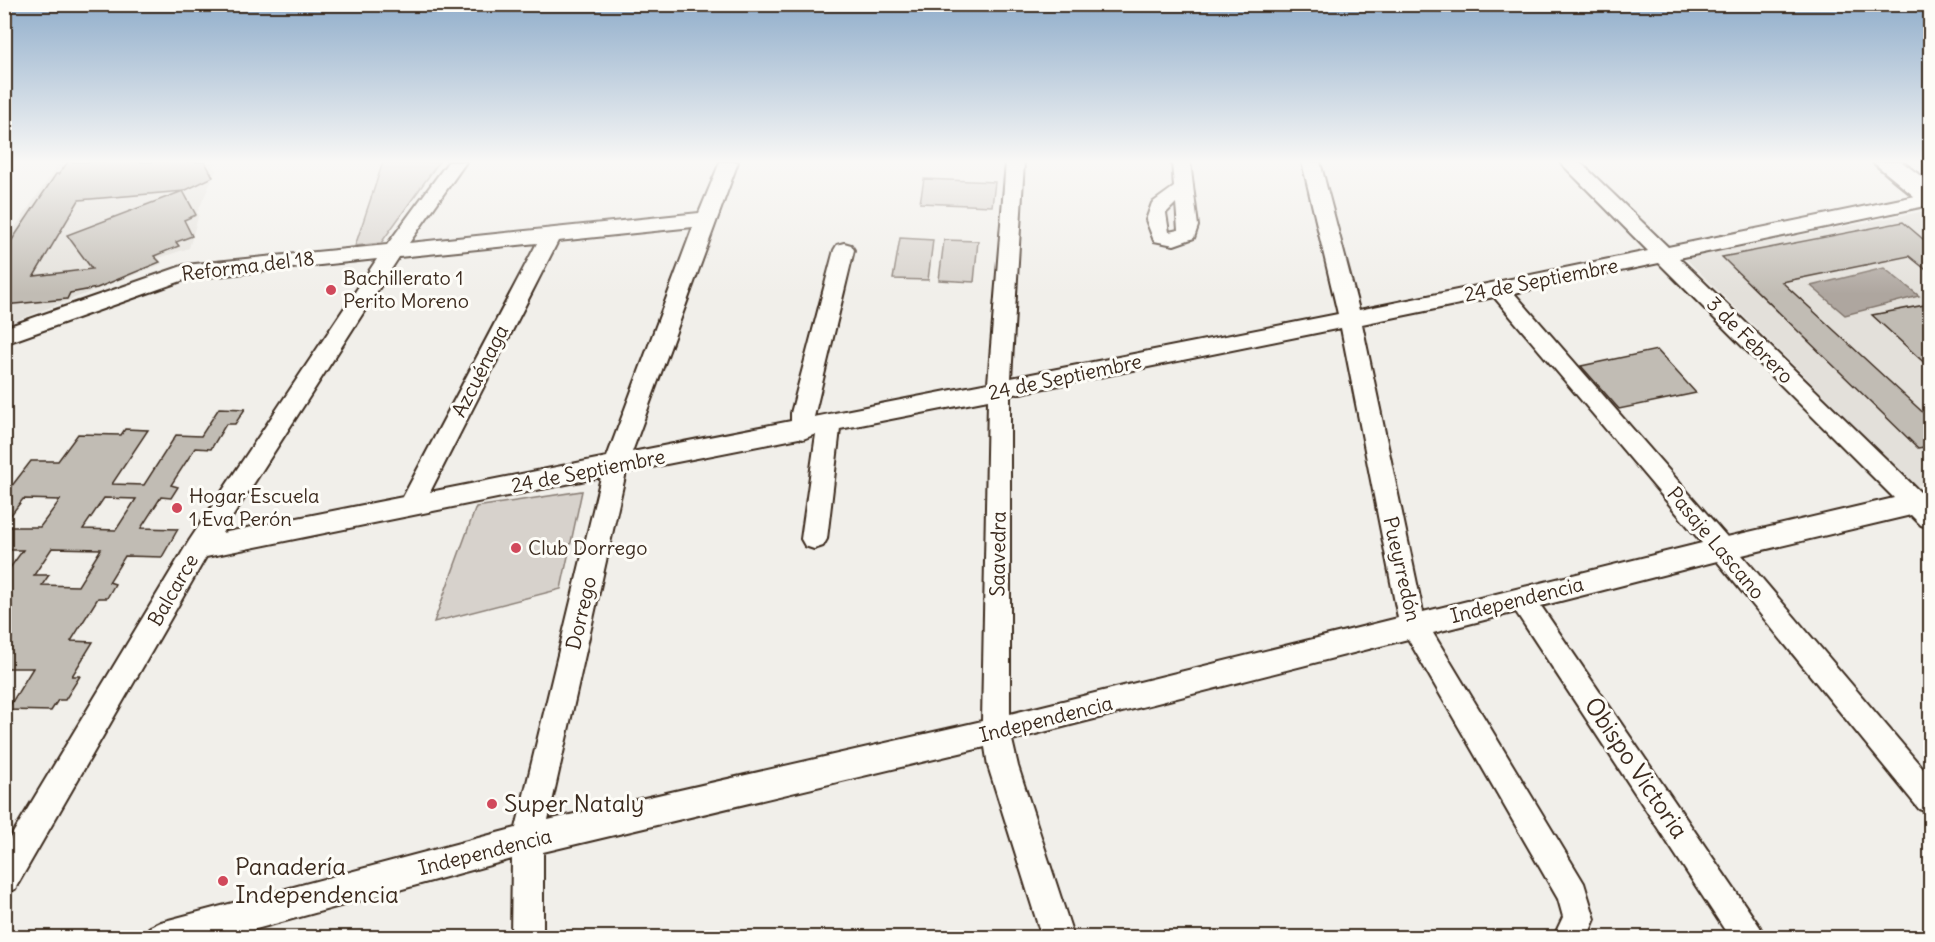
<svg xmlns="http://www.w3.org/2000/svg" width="1935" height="942" viewBox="0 0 1935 942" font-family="Delius,sans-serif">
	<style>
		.built { fill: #e3e0da }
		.green { fill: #d7d2cc; stroke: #897e75; stroke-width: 1.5 }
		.water { fill: #aea69f; stroke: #80746b; stroke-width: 1.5 }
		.building { fill: #c1bcb4; stroke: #3b2a1e; stroke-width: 1.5; fill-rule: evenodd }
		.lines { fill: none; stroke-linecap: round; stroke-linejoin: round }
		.minor-casing { stroke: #3b2a1e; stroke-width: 4 }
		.highway-casing { stroke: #3b2a1e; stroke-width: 5 }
		.minor { fill: #fdfcf7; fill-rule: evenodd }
		.highway { fill: #fdfcf7; fill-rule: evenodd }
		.poi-dot { fill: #d1495b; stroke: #fdfcf7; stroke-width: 2 }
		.labels { text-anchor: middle; stroke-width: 6; stroke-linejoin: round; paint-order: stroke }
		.street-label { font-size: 20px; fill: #3b2a1e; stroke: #fdfcf7 }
		.poi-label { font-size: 20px; fill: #3b2a1e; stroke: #fdfcf7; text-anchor: start }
		.near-street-label { font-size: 24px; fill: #3b2a1e; stroke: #fdfcf7 }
		.near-poi-label { font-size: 24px; fill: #3b2a1e; stroke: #fdfcf7; text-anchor: start }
	</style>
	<rect width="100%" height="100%" fill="#f1efea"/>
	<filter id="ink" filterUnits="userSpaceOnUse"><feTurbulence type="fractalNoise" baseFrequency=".0167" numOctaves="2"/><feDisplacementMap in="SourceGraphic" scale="12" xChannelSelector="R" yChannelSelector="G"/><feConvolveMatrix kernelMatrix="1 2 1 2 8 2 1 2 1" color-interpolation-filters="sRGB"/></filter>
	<g filter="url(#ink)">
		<g class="built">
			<path d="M60,162H216L213,168L217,169L197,213L199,214L189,248L159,258L162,264L5,325V242Z"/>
			<path d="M1930,210V482L1916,486L1685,258Z"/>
		</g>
		<g class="green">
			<path d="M383,162H439L381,243L355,246Z"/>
			<path d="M924,179L995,182L992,206L920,203Z"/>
			<path d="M900,238L933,240L928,280L893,279Z"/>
			<path d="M944,240L978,241L974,282L939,280Z"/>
			<path d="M582,491L561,589L434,622L476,507Z"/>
		</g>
		<path class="water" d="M1884,268L1919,296L1845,315L1811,286Z"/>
		<g class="building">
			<path d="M68,162H205L213,177L184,191L79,200L34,276L92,269L67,235L183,191L196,215L184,220L192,236L176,242L179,246L154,256L160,262L97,288L70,293L67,299L4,305V252L56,174H59Z"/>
			<path d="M1903,222L1930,245V273L1909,256L1782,282L1930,419V446L1918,448L1722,257Z"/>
			<path d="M1930,304V368L1872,315Z"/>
			<path d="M1657,350L1696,393L1619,409L1581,366Z"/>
			<path d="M219,408L245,409L235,424H226L211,449L195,448L171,485L178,487L171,498L161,497L141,528L178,529L162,557L125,556L109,582L115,584L107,598H98L71,641L93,642L72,676H80L65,700H58L51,711L7,710L33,668H4V576L23,550H4V527H40L60,500L23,499L4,524V496L31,461H58L78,434L121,435L125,429L148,430L112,484L144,485L176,435L201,436ZM104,498L136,499L116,530L83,529ZM52,548L101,549L78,586L42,585L49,575H34Z"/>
		</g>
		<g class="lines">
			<defs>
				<g id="minor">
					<path d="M448,162H466L409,243L699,213L720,162H738L632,452L791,421V413L834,250L837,245L844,243L851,245L854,250L814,417L988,383L1006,162H1024L1011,378L1338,314L1302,162H1320L1359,310L1648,251L1560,162H1580L1668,247L1930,193V205L1679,258L1920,492L1930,490V528L1921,525L1911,515L1742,555L1930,777V813L1919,809L1717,561L1541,606L1760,927L1765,938H1730L1516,612L1433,633L1584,883L1595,919L1587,938H1553L1563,917L1558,899L1408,639L1012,740L1018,766L1074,938H1042L988,766L985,747L543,852V938H511L512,859L223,938H145L150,927L161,922L516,828L601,477L206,557L15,889L4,893V848L189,541L377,259L187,279L4,344V328L185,265L387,245ZM693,227L607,457L430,492L558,241ZM537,243L403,497L222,533L399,257ZM1659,263L1894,498L1727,537L1514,293ZM1494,297L1702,543L1423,612L1362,324ZM1341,328L1398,618L1010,714V395ZM988,400L982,721L548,820L626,472L799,438L803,439L816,434L801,539L805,546L814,549L823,546L827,539L840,429Z"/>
					<path d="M1172,162H1190L1198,226L1194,238L1174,245L1154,241L1146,220L1152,203L1174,187ZM1176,203L1178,230L1169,232L1166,213Z"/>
				</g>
				<path id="highway" d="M1873,162H1902L1930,183V204L1921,202Z"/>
			</defs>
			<use href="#minor" class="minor-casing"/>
			<use href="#highway" class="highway-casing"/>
			<use href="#minor" class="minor"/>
			<use href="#highway" class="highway"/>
		</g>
	</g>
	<linearGradient id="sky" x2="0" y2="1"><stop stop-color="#91aecb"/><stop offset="0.55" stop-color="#f9f8f6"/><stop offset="1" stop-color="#f9f8f6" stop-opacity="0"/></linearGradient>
	<rect width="1935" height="294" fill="url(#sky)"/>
	<g class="poi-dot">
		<circle cx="331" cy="290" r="6"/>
		<circle cx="177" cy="508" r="6"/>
		<circle cx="516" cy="548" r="6"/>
		<circle cx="492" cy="804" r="6"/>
		<circle cx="223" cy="881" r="6"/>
	</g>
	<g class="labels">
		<g class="street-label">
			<text transform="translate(248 266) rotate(-7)" y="7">Reforma del 18</text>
			<text transform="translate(1541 280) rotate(-11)" y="7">24 de Septiembre</text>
			<text transform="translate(1750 340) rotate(45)" y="7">3 de Febrero</text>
			<text transform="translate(480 371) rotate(-63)" y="7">Azcuénaga</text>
			<text transform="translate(1065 377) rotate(-12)" y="7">24 de Septiembre</text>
			<text transform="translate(588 471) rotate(-11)" y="7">24 de Septiembre</text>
			<text transform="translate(1716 543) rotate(50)" y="7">Pasaje Lascano</text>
			<text transform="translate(998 554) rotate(-89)" y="7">Saavedra</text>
			<text transform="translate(1402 569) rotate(77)" y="7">Pueyrredón</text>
			<text transform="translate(173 590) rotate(-60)" y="7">Balcarce</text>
			<text transform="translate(1517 600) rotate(-14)" y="7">Independencia</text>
			<text transform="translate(581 613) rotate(-77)" y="7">Dorrego</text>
			<text transform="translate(1046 719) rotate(-14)" y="7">Independencia</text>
			<text transform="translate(485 852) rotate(-14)" y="7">Independencia</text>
		</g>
		<g class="poi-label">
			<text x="343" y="285">Bachillerato 1<tspan x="343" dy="23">Perito Moreno</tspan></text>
			<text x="189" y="503">Hogar Escuela<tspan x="189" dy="23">1 Eva Perón</tspan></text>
			<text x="528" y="555">Club Dorrego</text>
		</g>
		<g class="near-street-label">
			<text transform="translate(1636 768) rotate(56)" y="8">Obispo Victoria</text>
		</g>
		<g class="near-poi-label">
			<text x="504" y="812">Super Nataly</text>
			<text x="235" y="875">Panadería<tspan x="235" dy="28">Independencia</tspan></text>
		</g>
	</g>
	<rect width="1935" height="942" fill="none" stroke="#fdfcf7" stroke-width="24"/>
	<rect x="12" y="12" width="1911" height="918" fill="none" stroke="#3b2a1e" stroke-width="2" filter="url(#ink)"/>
</svg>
